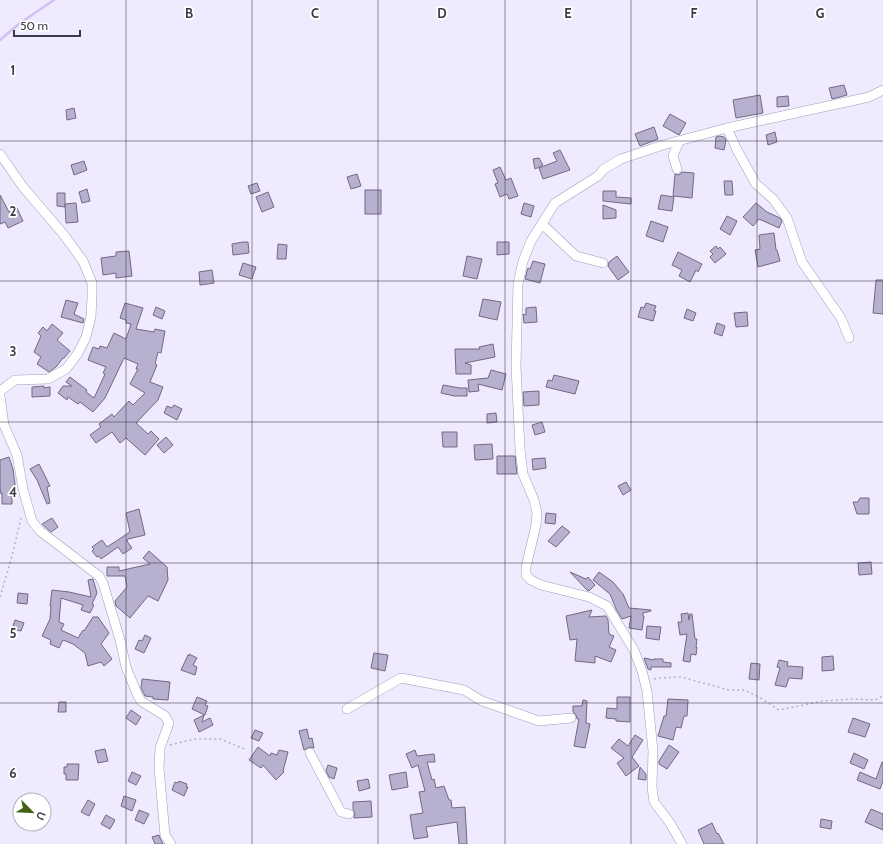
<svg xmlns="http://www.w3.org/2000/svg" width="883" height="844" viewBox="0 0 883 844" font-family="Cabin,sans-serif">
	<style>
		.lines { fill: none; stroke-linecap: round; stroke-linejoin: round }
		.stream { stroke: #cfc2f3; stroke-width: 2.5 }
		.building { fill: #b8b0cf; stroke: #716985 }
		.minor-casing { stroke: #a29bb9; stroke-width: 10 }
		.path { stroke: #b5b0c2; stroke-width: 1.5; stroke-dasharray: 2 3; stroke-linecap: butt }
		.minor { stroke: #fff; stroke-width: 9 }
		.grid { fill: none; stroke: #3d3946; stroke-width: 1; stroke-opacity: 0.55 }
		.grid-label { font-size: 13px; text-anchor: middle; font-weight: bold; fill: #3d3946; stroke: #fff; stroke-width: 3.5; stroke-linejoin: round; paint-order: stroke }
	</style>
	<rect width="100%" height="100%" fill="#efeafe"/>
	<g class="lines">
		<path class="stream" d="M0,40L20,23L54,0"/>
	</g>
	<g class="building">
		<path d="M844,85L847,95L832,99L829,88Z"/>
		<path d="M760,95L763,113L736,118L733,100Z"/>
		<path d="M788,96L789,106L777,107V97Z"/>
		<path d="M74,108L76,118L67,120L66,110Z"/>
		<path d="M670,114L686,123L679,135L663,126Z"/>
		<path d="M654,127L658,139L640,146L635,134Z"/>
		<path d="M775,132L777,142L768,145L766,135Z"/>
		<path d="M719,136L724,137L726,140L724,150L715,148L716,137Z"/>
		<path d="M560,150L570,170L543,179L539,168L557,161L553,153Z"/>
		<path d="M539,158L543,165L535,169L533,159Z"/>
		<path d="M84,161L87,170L74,175L71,165Z"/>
		<path d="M500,167L506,180L511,178L518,196L509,199L507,194L500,197L495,184L498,183L493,170Z"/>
		<path d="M682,172L694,173L692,198L673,196L675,174L679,175Z"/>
		<path d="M357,174L361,186L351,189L347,177Z"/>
		<path d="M724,181H732L733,195H725Z"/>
		<path d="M257,183L260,191L251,194L248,186Z"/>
		<path d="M87,189L90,201L82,203L79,192Z"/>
		<rect x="365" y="190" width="16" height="24"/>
		<path d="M603,191H616V197L631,198V204L603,201Z"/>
		<path d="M268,192L274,207L262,212L256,197Z"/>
		<path d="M57,193H65V207L57,206Z"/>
		<path d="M0,195L9,212L17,208L23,221L8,228L5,222L0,224Z"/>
		<path d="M661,195L674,197L672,211L658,209Z"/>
		<path d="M76,203L78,222L66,223L65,204Z"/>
		<path d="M524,203L534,206L531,217L521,214Z"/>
		<path d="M756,203L767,212L780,218L782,221L779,228L759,219L753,226L743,217Z"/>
		<path d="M603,205L616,210V218L603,219Z"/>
		<path d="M727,216L737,221L730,235L720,229Z"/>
		<path d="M651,221L668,227L663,242L646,236Z"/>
		<path d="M774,233L776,250H777L780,261L758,267L755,250L760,249L759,235Z"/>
		<path d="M243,242H248L249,253L233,255L232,244Z"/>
		<path d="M497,242H509V254L497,255Z"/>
		<path d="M278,244L287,245L286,259H277Z"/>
		<path d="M716,246L718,249L720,247L726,254L715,263L710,257L713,254L710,251Z"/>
		<path d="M129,251L132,276L116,278V273L103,275L101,258L116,256V252Z"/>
		<path d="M678,252L702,264L698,272L696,270L690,282L679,276L682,270L672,265Z"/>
		<path d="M467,256L482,259L477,279L463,276Z"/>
		<path d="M617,256L629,272L618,280L608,266L609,262Z"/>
		<path d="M533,261L545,264L540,283L525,279L528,268L530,269Z"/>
		<path d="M243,263L256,267L252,279L239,275Z"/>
		<path d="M212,270L214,283L200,285L199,272Z"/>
		<path d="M876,280H883V314L873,313Z"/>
		<path d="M483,299L501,302L497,320L479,316Z"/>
		<path d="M66,300L78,303L74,314L84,319L83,323L61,317Z"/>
		<path d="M125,303L143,308L136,329L154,332L155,329L165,331L161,353L158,352L155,364L157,365L150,382L163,387L158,400L136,423L148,434L151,431L159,439L145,455L126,438L120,443L112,432L96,443L90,435L101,427L99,424L112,414L114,417L129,401L133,405L145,393L130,384L138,369H136L138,364L124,358L105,398L93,412L80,402L78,404L68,397L67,400L58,393L63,386H72L66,382L70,377L87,390L86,392L94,398L105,374L103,373L106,367L88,360L93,347L99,349L100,346L107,348L114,333L126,339L131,324L126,323V320L120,318Z"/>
		<path d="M646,303L656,306L654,311H656L653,321L638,317L641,307L644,308Z"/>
		<path d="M156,307L165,311L162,319L153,315Z"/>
		<path d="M536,307L537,322L524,323L523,314L526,315V308Z"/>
		<path d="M687,309L696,313L693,321L684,318Z"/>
		<path d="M747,312L748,326L736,327L734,313Z"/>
		<path d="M717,323L725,326L722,336L714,333Z"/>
		<path d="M52,324L63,333L57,340L70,351L64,358H63L56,367L49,372L37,364L41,357L34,352L41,336L38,333L43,327L47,331Z"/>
		<path d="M493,344L495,357L465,363L471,365V374H456L455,349H480L479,347Z"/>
		<path d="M491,370L506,374L502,390L478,384L479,391L469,392L468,380L488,378Z"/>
		<path d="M554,375L579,381L575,394L546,387L548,380L552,381Z"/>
		<path d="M443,385L460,388H467V396H454L441,393Z"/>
		<path d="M44,386V388L50,387V396L32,397V387Z"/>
		<path d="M539,391V405L524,406L523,392Z"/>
		<path d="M174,405L182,409L177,420L164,413L167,406L172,408Z"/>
		<path d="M496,413L497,422L487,423V414Z"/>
		<path d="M542,422L545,432L535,435L532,425Z"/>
		<path d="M442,432H457V447H443Z"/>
		<path d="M166,437L173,445L164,453L157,445Z"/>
		<path d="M492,444L493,459L475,460L474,445Z"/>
		<path d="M497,456H515L517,474H497Z"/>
		<path d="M9,457L13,469L16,492L12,493V504H2V493L1,494L0,487V460Z"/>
		<path d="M545,458L546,468L533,470L532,459Z"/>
		<path d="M39,464L50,486L47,487L50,503L47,504L37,480L30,469Z"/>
		<path d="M626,482L631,490L623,495L618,486Z"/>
		<path d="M860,498H869V514H857L853,502H858Z"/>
		<path d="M139,509L145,535L128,539L127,541L132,548L123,554L118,547L101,559L99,556L97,557L92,551L94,549L92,547L102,540L107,547L130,532L126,513Z"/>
		<path d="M546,513L556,514L555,524L545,523Z"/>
		<path d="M52,518L58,527L51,532L42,524Z"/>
		<path d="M562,526L570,532L556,547L548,541Z"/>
		<path d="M149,551L167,567L168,580L158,601L148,596L130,618L116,606L115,601L127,587L125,576H107V567H119V571L150,564L143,558Z"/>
		<path d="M871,562L872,574L859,575L858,563Z"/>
		<path d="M570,572L586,579L588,577L595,585L589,591L587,590Z"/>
		<path d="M599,572L613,582L623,594L629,608L651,610V611L643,613V616H644L642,630L629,628L631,616L622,619L616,609L610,594L593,580Z"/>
		<path d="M93,579L97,593L92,604L94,605L90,613L81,610L83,605L61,598L59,622L64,624L61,630L78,638L83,630L84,631L93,617H98L109,633L101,644L112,659L104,666L101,662L88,666L85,653L73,644L63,640L59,648L50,644L51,640L42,636L50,619L51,606H50L52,590L69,592L91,597L88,580Z"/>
		<path d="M18,593L28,594L27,604L17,603Z"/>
		<path d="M592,610L589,617L606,616L608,620L609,634L614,636L609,647L616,650L611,662L595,656V663L575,661L577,639L570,640L566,616Z"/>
		<path d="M688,613L689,620L690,614H692L695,639H697L696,647H697L696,655L691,654L690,662L683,661L687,634L680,635L678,622H682L681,614Z"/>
		<path d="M15,620L24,623L21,631L12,629Z"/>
		<path d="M647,626L661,627L659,640L646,638Z"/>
		<path d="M145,635L151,638L144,653L135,649L139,640L142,641Z"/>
		<path d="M374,653L388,655L385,671L371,668Z"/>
		<path d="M189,654L197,658L193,665L197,667L195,675L181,670L188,655L189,656Z"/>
		<path d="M833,656L834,670L822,671V657Z"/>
		<path d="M644,658L654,660V659H663V662L671,663V667H651V670L648,669Z"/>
		<path d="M779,660L788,662L787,666L803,667L802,679L789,678L786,687L775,685L780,668L777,667Z"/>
		<path d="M751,663L760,664L759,680L749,679Z"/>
		<path d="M142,679L170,682L168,700L153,699V697L145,696L141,688Z"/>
		<path d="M197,697L207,701L205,705L208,706L205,715L192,709Z"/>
		<path d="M617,697H630V722L616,721V719L606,718L607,708L617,709Z"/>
		<path d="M668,699L688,700L687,716H684L681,728L676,727L673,740L658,736L664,716H666Z"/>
		<path d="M583,700L587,701L586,723L590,724L585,748L574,746L579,719H577L576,715L573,712V706H582Z"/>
		<path d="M59,702H66V712H58Z"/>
		<path d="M131,710L141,717L136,725L126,718Z"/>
		<path d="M204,715L202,722L210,718L213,725L199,732L194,720Z"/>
		<path d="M853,718L870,724L865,737L848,732Z"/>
		<path d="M307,729L309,739L312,738L314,748L310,747L304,750L299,731Z"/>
		<path d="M255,730L263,733L259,741L251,738Z"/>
		<path d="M635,735L643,740L632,757L639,766L626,776L617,763L624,758L611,748L619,739L628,746Z"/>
		<path d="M669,745L679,752L667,769L659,764V761Z"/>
		<path d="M258,747L270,756L271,753L277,755L279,750L288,752L283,771L284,772L276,780L263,765L261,768L249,760Z"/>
		<path d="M105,749L108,761L98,763L95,751Z"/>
		<path d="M415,750L417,756L434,754L435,762H427L432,780L434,779L436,788L444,786L449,800H451L452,808L465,807L467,844H459L457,822L426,827L428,837L414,839L410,815L423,813L419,792L425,791L418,765L412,768L406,754Z"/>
		<path d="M854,753L868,760L864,769L850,763Z"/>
		<path d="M882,762H883V781L880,789L857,780L860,772L876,779Z"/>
		<path d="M67,764H79L78,780H66V774H64V767H67Z"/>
		<path d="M328,765L337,768L334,779L329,777L326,771Z"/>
		<path d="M640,767L645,773L646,774V780L638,779Z"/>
		<path d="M132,772L141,776L136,785L128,781Z"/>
		<path d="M406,772L408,787L392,790L389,775Z"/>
		<path d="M368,779L370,788L359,791L357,781Z"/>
		<path d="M179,781L187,784L186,787H188L184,796L172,790L175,782L178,783Z"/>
		<path d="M124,796L136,800L132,811L121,806Z"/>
		<path d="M88,800L95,804L89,816L81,812Z"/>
		<path d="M371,801L372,817L354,818L355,813L353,809V802Z"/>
		<path d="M871,809L883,814V830L865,822Z"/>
		<path d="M139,810L149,814L144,824L135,820Z"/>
		<path d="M106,815L115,820L110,829L101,824Z"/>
		<path d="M821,819L832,821L831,829L820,827Z"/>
		<path d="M712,823L717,834L718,833L724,844H704L698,830Z"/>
		<path d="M159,835L160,838L163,844H155L152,837Z"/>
	</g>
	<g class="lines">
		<defs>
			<g id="minor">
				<path d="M727,128L737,150L756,184L773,199L787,218L802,262L841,318L849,338"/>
				<path d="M0,154L23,187L64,235L83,261L92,283V297L91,317L86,337L78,353L66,369L48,379L15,380L0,391"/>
				<path d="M677,169L673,156L679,141"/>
				<path d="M542,224L576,256L603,263"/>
				<path d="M0,396L4,425L17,455L23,489L32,521L40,531L99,576L103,583L120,640L126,667L138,696L141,701L165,716L169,723L160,748L159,768L165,835L171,844"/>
				<path d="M347,709L401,678L464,690L482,701L539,721L571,718"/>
				<path d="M310,753L341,812L349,814"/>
				<path d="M682,844L670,823L654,802L652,787L653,751L647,691L642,671L634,650L607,606L589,597L541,585L531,580L526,575V567L536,525L537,513L534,500L523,474L520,449L516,366L518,284L523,261L531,241L555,203L598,176L604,169L621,159L663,145L727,128L869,97L883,90"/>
			</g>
		</defs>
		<use href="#minor" class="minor-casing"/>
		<g class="path">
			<path d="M0,597L11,560L21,518"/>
			<path d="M654,679L658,678L681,677L729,690H744L759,697L779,710L823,701L852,699L875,700L883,696"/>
			<path d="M170,745L195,739H220L247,750"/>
		</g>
		<use href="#minor" class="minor"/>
	</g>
	<path class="grid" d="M126,0V844M252,0V844M378,0V844M505,0V844M631,0V844M757,0V844M0,141H883M0,281H883M0,422H883M0,563H883M0,703H883"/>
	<g class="grid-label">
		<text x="189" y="18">B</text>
		<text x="315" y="18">C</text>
		<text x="442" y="18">D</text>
		<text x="568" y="18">E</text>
		<text x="694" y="18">F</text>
		<text x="820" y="18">G</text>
		<text x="13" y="75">1</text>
		<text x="13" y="216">2</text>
		<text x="13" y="356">3</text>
		<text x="13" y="497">4</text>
		<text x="13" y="638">5</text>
		<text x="13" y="778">6</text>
	</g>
	<g transform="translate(32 812) rotate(114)"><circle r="19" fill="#ffffff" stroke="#b1b0b5"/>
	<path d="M0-3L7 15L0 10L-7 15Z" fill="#436216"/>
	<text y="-6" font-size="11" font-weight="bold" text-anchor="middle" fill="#3d3946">U</text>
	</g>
	<path d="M14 30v6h66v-6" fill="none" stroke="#3d3946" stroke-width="2"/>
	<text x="20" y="30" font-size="12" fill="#3d3946" stroke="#ffffff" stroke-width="3" paint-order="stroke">50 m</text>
</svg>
